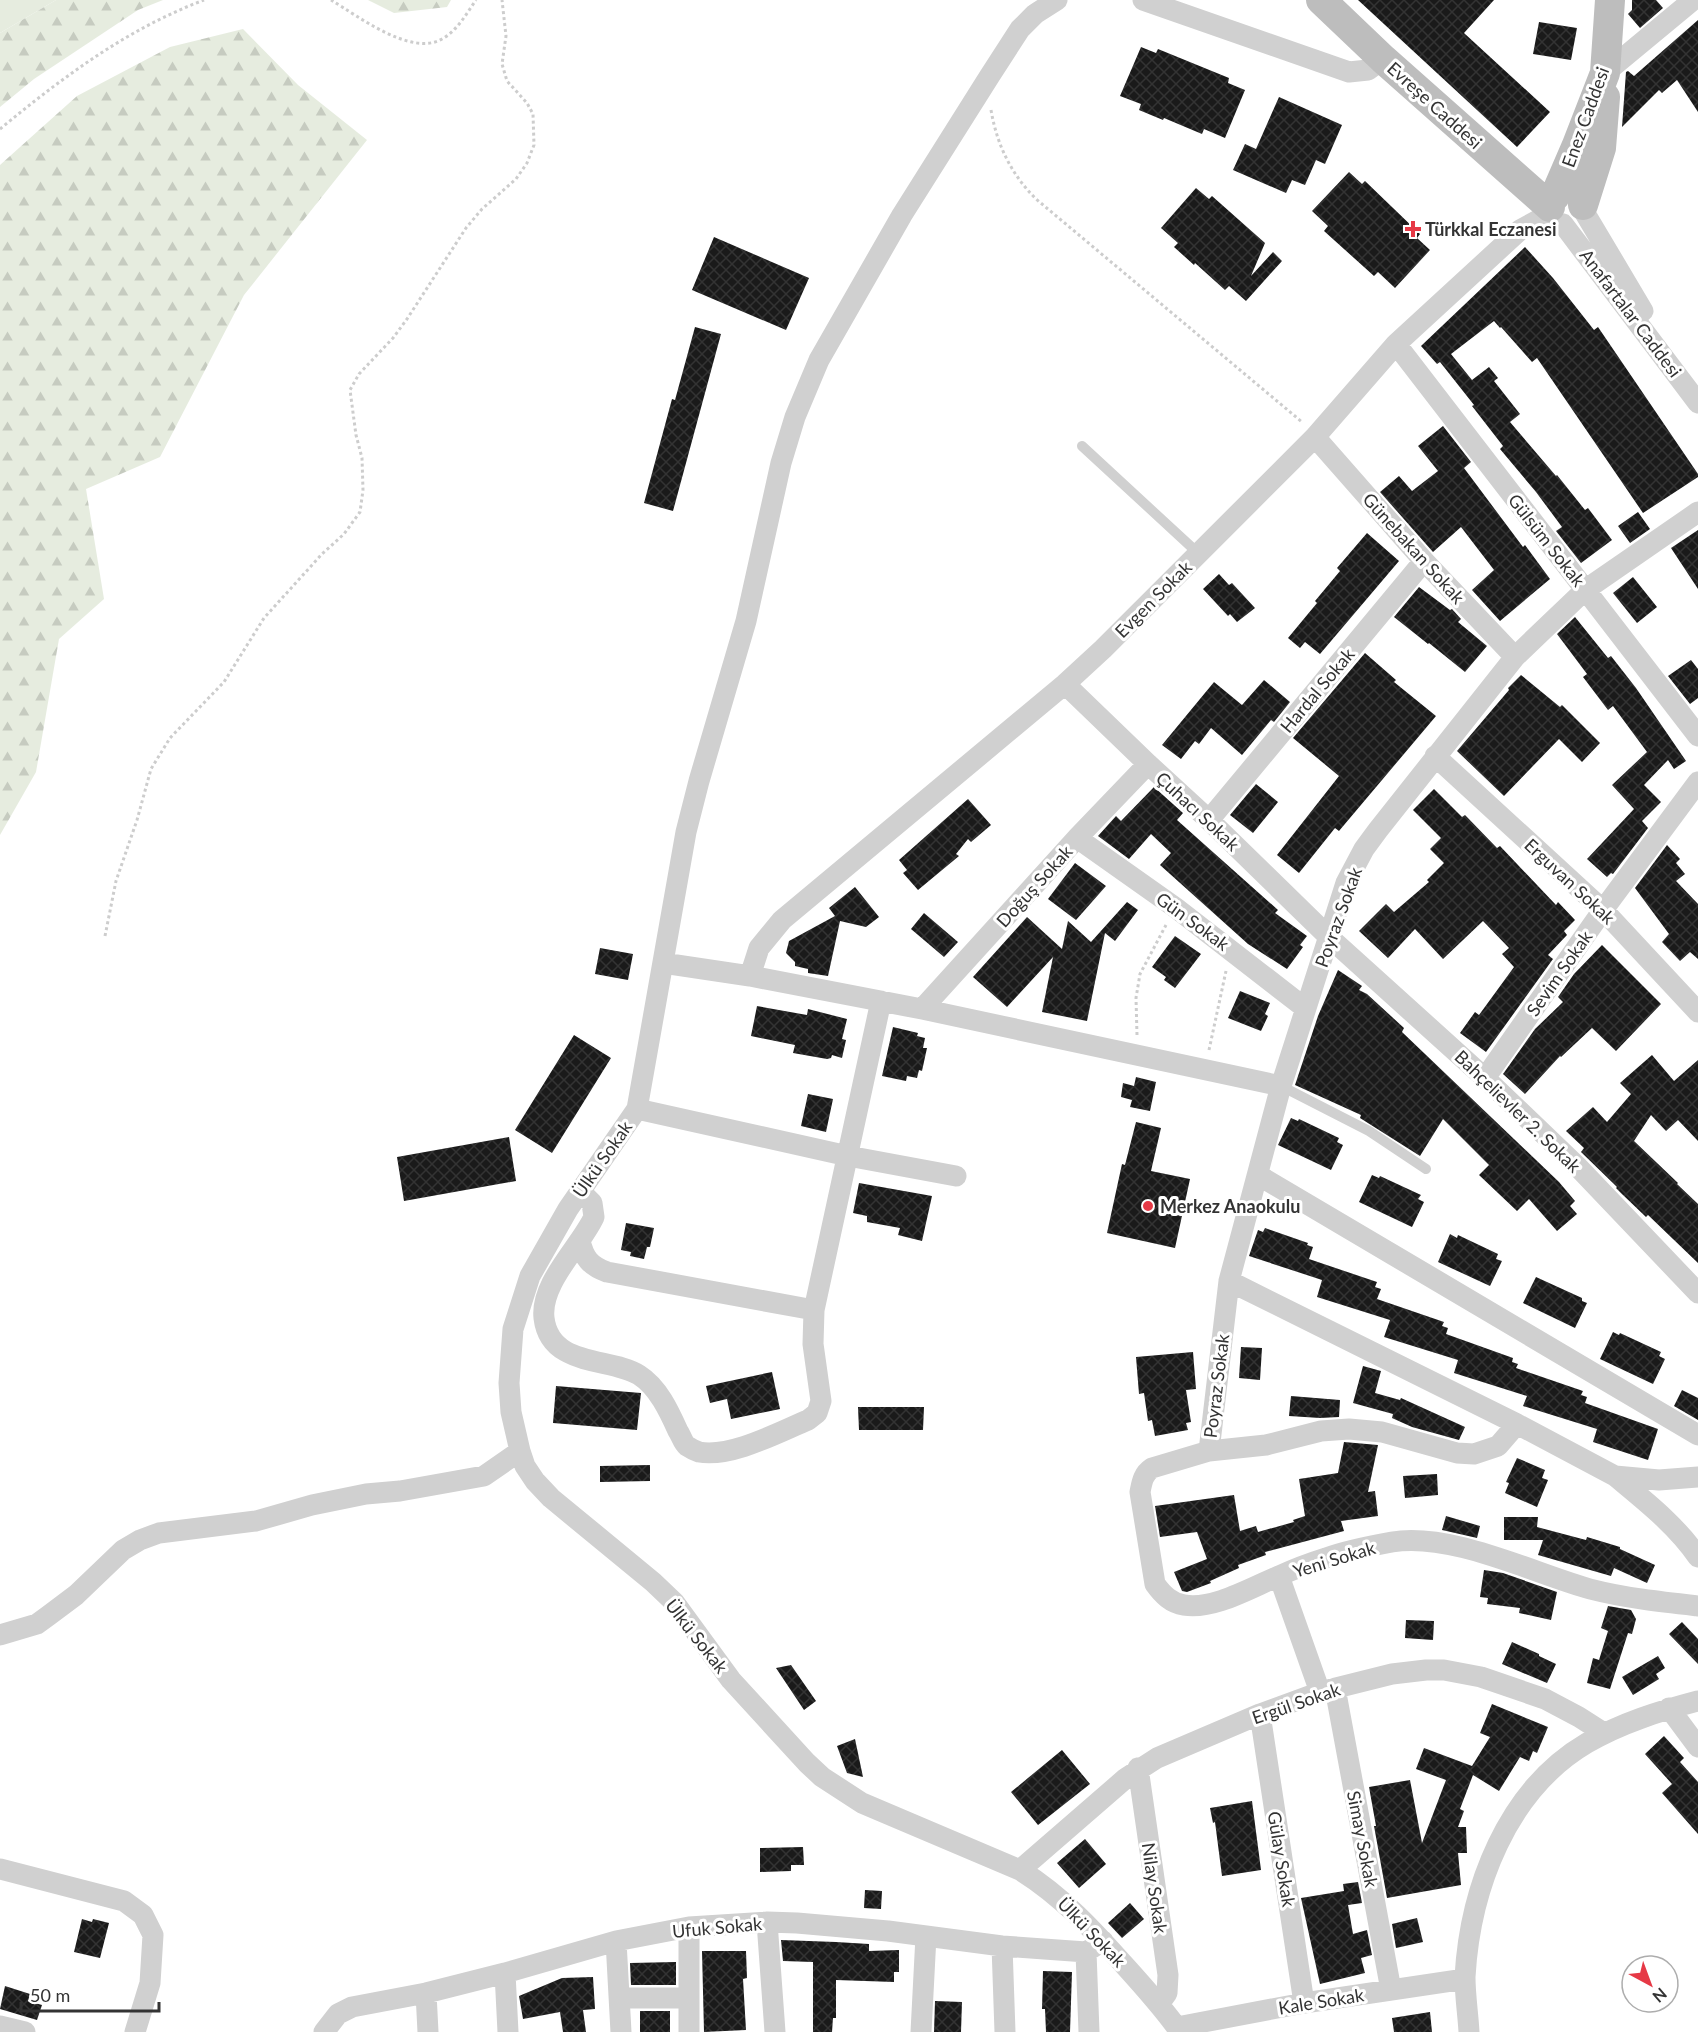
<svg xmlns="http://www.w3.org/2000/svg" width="1698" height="2032" viewBox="0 0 1698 2032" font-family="Lato,sans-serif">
<defs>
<pattern id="forest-firs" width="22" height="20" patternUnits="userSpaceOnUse" patternTransform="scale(1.5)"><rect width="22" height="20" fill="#e6ecdf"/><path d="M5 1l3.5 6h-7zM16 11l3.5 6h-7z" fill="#c6cbc0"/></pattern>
<pattern id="building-cross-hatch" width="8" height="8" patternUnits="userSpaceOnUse" patternTransform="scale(1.5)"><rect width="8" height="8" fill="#1a1a1a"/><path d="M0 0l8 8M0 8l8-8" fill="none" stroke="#333"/></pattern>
</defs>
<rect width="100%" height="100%" fill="#fff"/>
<path fill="#e6ecdf" d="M0 0H56L0 33Z"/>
<path fill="url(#forest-firs)" d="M56 0H163L138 10 34 79 0 107V33Z
M368 0H451L447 7 394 13Z
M243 29 298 85 367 140 244 295 160 457 86 489 104 599 59 639 36 772 0 835V165L77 96 170 47Z"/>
<path fill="url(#building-cross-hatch)" d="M1358 0H1494L1464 33 1550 112 1517 147Z
M1632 0H1656L1663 8 1640 28 1628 14 1632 10Z
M1698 20V112L1677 80 1662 93 1659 90 1622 127 1626 72 1628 71 1634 76Z
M1539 22 1577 28 1571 60 1533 54Z
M1141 47 1156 53 1158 49 1229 78 1228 83 1245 90 1225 138 1204 129 1202 134 1164 118 1163 120 1139 110 1141 104 1120 96Z
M1279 97 1342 125 1325 164 1316 160 1305 185 1292 180 1286 193 1233 170 1245 144 1256 149Z
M1349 172 1362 184 1365 181 1420 234 1417 238 1430 250 1395 288 1378 272 1374 276 1324 231 1328 226 1312 211Z
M1196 188 1209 199 1212 196 1265 243 1251 276 1273 252 1282 261 1246 301 1229 286 1225 290 1195 263 1194 265 1174 247 1178 243 1161 228Z
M714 237 809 278 786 330 692 290Z
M1525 247 1553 278 1594 330 1598 327 1698 474V477L1643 513 1537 358 1532 362 1501 327 1500 328 1494 321 1451 354 1472 380 1489 367 1498 378 1494 381 1520 414 1510 422 1556 476 1557 475 1585 510 1588 508 1612 540 1581 563 1556 531 1562 527 1536 492 1500 449 1503 446 1472 406 1474 405 1440 362 1437 364 1421 346Z
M695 327 721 334 673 511 644 503 672 399 675 400Z
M1443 426 1471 462 1464 468 1523 547 1525 545 1550 579 1500 621 1472 590 1494 570 1461 527 1433 552 1380 492 1399 476 1412 491 1438 471 1418 446Z
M1638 512 1650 529 1630 543 1618 526Z
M1698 530V589L1671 548Z
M1367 533 1399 561 1320 654 1305 642 1300 648 1288 638 1317 603 1315 601 1340 571 1337 568Z
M1219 574 1229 585 1232 583 1255 608 1237 622 1230 614 1228 616 1203 589Z
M1633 577 1657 607 1637 623 1613 593Z
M1419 587 1450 610 1452 609 1461 619 1458 622 1487 646 1465 672 1429 643 1428 644 1394 617Z
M1575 617 1608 658 1611 656 1636 688 1686 761 1674 769 1668 760 1644 785 1661 802 1642 821 1648 828 1613 874 1611 873 1607 877 1587 859 1634 809 1612 785 1647 752 1613 706 1608 710 1583 677 1587 674 1557 634Z
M1365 653 1396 680 1394 682 1436 716 1339 831 1335 828 1299 873 1277 855 1339 776 1293 738Z
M1691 660 1698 669V698L1690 704 1668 676Z
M1521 675 1560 707 1562 705 1600 743 1582 762 1559 739 1504 796 1457 751 1509 690 1508 688Z
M1264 680 1290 702 1274 722 1271 720 1242 755 1211 728 1199 744 1195 741 1181 759 1162 745 1214 682 1242 705Z
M1256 784 1278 802 1253 833 1230 815Z
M1154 787 1183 813 1177 820 1278 910 1275 913 1307 936 1300 945 1303 947 1287 969 1248 944 1160 865 1171 853 1151 834 1129 859 1098 836 1116 816 1121 821Z
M1434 789 1462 817 1465 815 1497 848 1500 846 1556 905 1558 902 1575 920 1564 931 1567 935 1548 955 1553 959 1486 1052 1460 1033 1475 1012 1479 1015 1514 967 1502 954 1509 948 1483 921 1443 959 1415 929 1388 958 1359 931 1386 904 1394 912 1429 882 1427 880 1444 863 1430 849 1441 838 1413 810Z
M968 799 991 825 971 842 968 839 956 854 959 856 918 890 903 873 907 870 899 860Z
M1667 845 1680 859 1676 863 1685 874 1676 881 1698 904V959L1690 952 1680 961 1662 942 1669 934 1635 888Z
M1075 863 1106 886 1076 920 1048 899Z
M855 887 879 917 866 927 840 921 828 976 808 973V969L795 966V962L786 953 789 941 835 916 829 908Z
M1127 902 1138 910 1115 941 1105 933 1087 1021 1042 1012 1053 957 1007 1007 973 977 1027 917 1062 949 1068 921 1091 942Z
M924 913 958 942 944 957 911 929Z
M1175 936 1201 954 1175 988 1164 980 1166 977 1152 967Z
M1602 945 1661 1004 1616 1051 1592 1028 1561 1057 1560 1056 1525 1094 1503 1074 1535 1029 1563 1002 1558 997 1574 974Z
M600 948 633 954 628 980 595 974Z
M1338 970 1362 986 1359 990 1367 994 1404 1028 1402 1032 1559 1182 1575 1201 1570 1206 1577 1214 1557 1231 1529 1199 1517 1211 1479 1175 1489 1165 1443 1119 1420 1156 1360 1118 1361 1115 1295 1085 1318 1016Z
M1240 991 1270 1003 1265 1014 1268 1016 1261 1031 1228 1018Z
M757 1006 807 1015 808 1009 847 1019 842 1039 846 1040 842 1058 832 1055 831 1058 827 1059 793 1053 795 1045 751 1036Z
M893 1027 918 1033 917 1036 925 1038 923 1048H927L922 1071 919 1070 917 1078 907 1076 906 1081 882 1076Z
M574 1035 611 1058 552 1153 515 1130Z
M1652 1055 1674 1081 1698 1060V1141L1678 1120 1666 1131 1651 1115 1634 1141 1678 1183 1677 1184 1698 1204V1263L1648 1215 1646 1217 1623 1195 1616 1188 1617 1187 1581 1152 1584 1148 1566 1131 1593 1107 1607 1122 1631 1094 1620 1083Z
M1136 1077 1156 1082 1150 1111 1130 1107 1132 1100 1121 1097 1123 1083 1134 1086Z
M808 1094 833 1099 826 1132 801 1126Z
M1291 1118 1298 1121 1299 1119 1339 1138 1337 1142 1343 1145 1331 1170 1278 1145Z
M1136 1122 1161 1128 1151 1171 1190 1179 1175 1248 1107 1233 1122 1164 1125 1165Z
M509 1137 516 1181 404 1201 397 1157Z
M1372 1175 1379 1178 1380 1176 1421 1195 1418 1199 1424 1202 1412 1227 1359 1202Z
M859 1183 932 1196 922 1241 898 1235 900 1228 867 1222V1216L853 1213Z
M626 1223 654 1228 650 1247H647L644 1259 630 1256 631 1252 621 1250Z
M1265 1228 1308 1243 1307 1245 1313 1247 1309 1259 1377 1282 1375 1287 1381 1289 1377 1299 1444 1322 1442 1326 1448 1328 1446 1334 1513 1358 1512 1362 1518 1364 1516 1368 1583 1391 1581 1395 1587 1397 1585 1403 1658 1429 1648 1460 1593 1442 1597 1429 1523 1406 1527 1396 1454 1373 1458 1360 1384 1337 1390 1320 1317 1297 1322 1280 1249 1256 1258 1230 1263 1232Z
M1450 1234 1457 1238 1458 1235 1498 1254 1496 1259 1502 1261 1490 1286 1438 1262Z
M1536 1277 1582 1298V1301L1587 1303 1575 1328 1523 1303Z
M1613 1332 1619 1335 1620 1333 1661 1352 1659 1356 1665 1359 1653 1384 1600 1359Z
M1241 1347 1262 1348 1260 1380 1239 1378Z
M1193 1352 1196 1389 1186 1390 1191 1422 1186 1423 1188 1430 1155 1436 1152 1420 1148 1421 1144 1393 1139 1394 1136 1357Z
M1363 1366 1381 1371 1375 1393 1400 1400 1401 1398 1465 1427 1459 1440 1412 1427 1392 1418 1393 1414 1353 1403Z
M772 1372 780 1409 731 1419 727 1399 710 1403 706 1386Z
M556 1386 641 1393 637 1430 553 1423Z
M1682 1390 1698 1398V1420L1674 1406Z
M1291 1396 1340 1400 1339 1417 1320 1418 1289 1416Z
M858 1407H924L923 1430H859Z
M1344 1442 1378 1445 1368 1492 1375 1491 1378 1516 1341 1521 1344 1531 1265 1552 1266 1555 1238 1565 1239 1568 1210 1581 1211 1583 1187 1592 1182 1591 1174 1572 1207 1559 1197 1532 1160 1537 1155 1506 1234 1495 1240 1531 1256 1526 1258 1532 1294 1522 1293 1520 1305 1516 1299 1479 1338 1473Z
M1517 1458 1545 1470 1542 1478 1548 1480 1537 1507 1505 1493 1509 1483 1506 1482Z
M650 1465V1481L600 1482V1466Z
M1437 1474 1438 1495 1405 1498 1403 1476Z
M1446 1516 1480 1526 1477 1538 1442 1530Z
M1504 1517H1538L1537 1527 1586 1540 1587 1537 1620 1547V1549L1655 1565 1647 1583 1614 1568 1611 1576 1538 1555 1543 1540H1504Z
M1484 1570 1503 1573 1557 1592 1551 1620 1519 1613 1520 1608 1487 1604 1488 1598 1480 1597Z
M1608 1606 1631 1610 1636 1619 1632 1634 1628 1633 1610 1689 1587 1683 1593 1658 1599 1660 1608 1631 1601 1628Z
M1406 1620 1434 1621 1433 1640 1405 1638Z
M1682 1622 1698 1639V1664L1669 1634Z
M1512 1642 1539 1654V1656L1556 1664 1547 1683 1502 1664Z
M1658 1656 1665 1668 1656 1674 1659 1679 1633 1695 1622 1677Z
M791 1665 816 1701 804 1710 776 1668Z
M1492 1704 1548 1727 1537 1753 1533 1751 1529 1761 1520 1757 1499 1791 1473 1775 1460 1809 1464 1811 1458 1827H1466L1467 1853H1458L1461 1885 1387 1898 1374 1826H1376L1369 1787 1410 1780 1422 1843 1446 1780 1416 1769 1424 1748 1472 1766 1490 1737 1480 1733Z
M1664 1736 1684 1758 1680 1762 1698 1782V1834L1662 1793 1672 1784 1645 1754Z
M855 1739 863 1777 847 1773 837 1746Z
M1062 1750 1090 1784 1038 1825 1011 1792Z
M1252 1801 1261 1870 1222 1876 1215 1822 1213 1823 1210 1808Z
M1085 1839 1106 1864 1079 1888 1057 1863Z
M803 1847 804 1865H791V1871L760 1872V1848Z
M1358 1882 1362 1903 1348 1905 1353 1934 1367 1930 1372 1955 1361 1958 1365 1973 1320 1984 1301 1898 1344 1891 1343 1884Z
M865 1890 882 1891 881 1909 864 1908Z
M1130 1903 1144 1919 1122 1938 1108 1923Z
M1417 1918 1423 1942 1396 1948 1392 1924Z
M82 1919 92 1922 93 1919 109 1923 100 1958 74 1952Z
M781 1940 836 1942 869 1944V1951L899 1950V1972H894V1982L836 1980V2018H833L832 2032H813V1962L783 1961Z
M702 1951H746L747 1978 743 1979 746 2030 704 2032Z
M676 1962V1985H631L630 1963Z
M1043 1971 1072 1972 1070 2032H1046L1045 2009H1042Z
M593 1977 595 2009 583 2010 586 2032H563L560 2012 523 2019 519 1996 562 1978Z
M5 1986 30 1994 28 2001 42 2005 37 2020 0 2009Z
M935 2001 962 2002 961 2032H934Z
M640 2011H670V2032H640Z
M1430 2012 1432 2032H1394L1392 2018Z"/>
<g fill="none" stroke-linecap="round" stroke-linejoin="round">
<path stroke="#cdcdcd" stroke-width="3" stroke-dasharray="3 3" stroke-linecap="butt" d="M331 0C358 16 411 57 442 39 458 30 466 14 476 0
M991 110C997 145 1011 174 1036 199L1302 422
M0 129C63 77 127 29 204 0
M105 936 116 881 137 820 151 769 170 738 224 682 264 618 322 554 344 534 360 512 363 490 362 458 356 435 350 390 359 374 393 338 407 319 466 228 482 209 516 179 527 163 534 145 533 114 527 103 507 81 502 64 506 36 502 0
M1137 1035 1136 998 1140 974 1166 925
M1209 1050 1226 971"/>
<path stroke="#d0d0d0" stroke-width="10" d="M1082 446 1199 554
M1281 1086 1369 1131 1426 1169"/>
<path stroke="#d0d0d0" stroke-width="21" d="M1057 0 1035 14 1020 29 989 77 902 215 819 360 795 417 781 463 746 621 699 781 686 832 637 1109 568 1209 530 1276 513 1329 509 1383 511 1412 520 1451 525 1466 535 1481 551 1498 653 1582 674 1602 731 1680 807 1763 822 1777 862 1803 1020 1870C1062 1896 1094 1931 1126 1967 1145 1988 1164 2009 1180 2032
M1143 0 1349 72 1368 70 1383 59
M1605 73 1693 0
M1583 210 1643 311
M1563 224 1698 403
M1396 344 1698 736
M1315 437 1424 561 1515 657
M1065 684 1148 764 1209 820 1330 938 1485 1078 1577 1166 1698 1293
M1435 756 1603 910 1698 1012
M1209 820 1424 561
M1077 838 1176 908 1305 1008
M663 963 750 976 922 1009 1281 1086
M750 976 759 948 782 920 1065 684 1103 649 1315 437 1396 344 1520 230 1551 213
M922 1009 1077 838 1148 764
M1485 1078 1603 910 1698 782
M637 1109 848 1156 956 1176
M1258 1175 1698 1435
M580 1191 592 1203 594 1217C580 1247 540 1283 544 1318 550 1368 611 1357 639 1375 658 1387 669 1411 678 1431 681 1435 683 1443 687 1446 690 1448 696 1451 699 1452 731 1458 779 1432 808 1420L817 1413 821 1401 813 1344 814 1310 881 1001
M580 1241C584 1258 590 1266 607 1272L814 1310
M1229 1281 1517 1424 1615 1476 1659 1480 1698 1477
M1517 1424 1498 1446 1474 1454 1457 1453 1382 1432 1349 1429 1321 1431 1266 1445 1209 1451 1152 1468C1143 1474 1142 1482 1140 1492L1155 1584C1163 1595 1171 1603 1184 1605 1214 1610 1252 1587 1279 1576 1294 1569 1310 1563 1326 1558 1347 1550 1370 1546 1392 1542 1451 1532 1533 1573 1590 1589 1625 1598 1662 1602 1698 1606
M1209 1451 1229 1281 1281 1086 1346 883 1364 849 1378 830 1515 657 1585 590 1698 512
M1615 1476C1645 1501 1676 1525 1698 1557
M1279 1576 1320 1692
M0 1635 37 1624 48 1616 76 1595 123 1550 140 1540 159 1533 256 1521 312 1505 366 1494 400 1491 484 1476 520 1451
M1335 1688 1391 1990
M1669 1708 1698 1747
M1260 1714 1304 2003
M1138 1768 1168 1975 1167 1993 1159 2004
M0 1869 124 1901 143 1915 153 1935 150 1983 135 2032
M1020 1870 1126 1778 1157 1758 1260 1714 1320 1692 1392 1674 1426 1670H1444L1481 1677 1545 1699 1579 1717 1604 1733
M767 1922 775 2032
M689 1927V2032
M616 1941 621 2032
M1002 1946 1005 2032
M1086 1952 1089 2032
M505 1973 508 2032
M426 1993 428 2032
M620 1998H689
M0 2026 25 2032
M1177 2027 1304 2003 1465 1979
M324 2032 338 2014 352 2007 426 1993 505 1973 616 1941 689 1927 767 1922 797 1923 888 1931 1002 1946 1086 1952 1103 1941
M921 2032 926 1936
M1469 2032C1468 2014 1465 1995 1465 1977 1470 1888 1507 1790 1587 1743 1621 1723 1660 1711 1698 1701"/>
<path stroke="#bdbdbd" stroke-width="30" d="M1321 0 1383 59 1550 207
M1555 196 1577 145 1605 73 1610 0
M1583 205 1601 148 1605 97"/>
</g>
<g fill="#e63946" stroke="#fff" stroke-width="2">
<path d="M1410 220h6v6h6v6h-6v6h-6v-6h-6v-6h6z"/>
<circle cx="1148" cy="1206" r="6"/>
</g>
<g text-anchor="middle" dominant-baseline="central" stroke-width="6" stroke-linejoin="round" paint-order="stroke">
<g font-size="18" fill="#333" stroke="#fff">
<text transform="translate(1435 105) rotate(42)">Evreşe Caddesi</text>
<text transform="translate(1585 117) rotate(-70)">Enez Caddesi</text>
<text transform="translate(1631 313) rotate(53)">Anafartalar Caddesi</text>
<text transform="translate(1547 540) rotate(52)">Gülsüm Sokak</text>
<text transform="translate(1414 548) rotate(48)">Günebakan Sokak</text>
<text transform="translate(1153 599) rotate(-45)">Evgen Sokak</text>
<text transform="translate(1317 690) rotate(-50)">Hardal Sokak</text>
<text transform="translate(1198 811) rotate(43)">Çuhacı Sokak</text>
<text transform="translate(1570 881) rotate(43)">Erguvan Sokak</text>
<text transform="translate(1034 886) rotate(-48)">Doğuş Sokak</text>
<text transform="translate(1338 917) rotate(-70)">Poyraz Sokak</text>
<text transform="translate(1193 921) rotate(36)">Gün Sokak</text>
<text transform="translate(1559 973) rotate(-55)">Sevim Sokak</text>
<text transform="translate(1518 1111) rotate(44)">Bahçelievler 2. Sokak</text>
<text transform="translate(602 1159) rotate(-55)">Ülkü Sokak</text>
<text transform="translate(1216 1386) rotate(-83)">Poyraz Sokak</text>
<text transform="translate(1334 1559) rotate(-17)">Yeni Sokak</text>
<text transform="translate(697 1636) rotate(52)">Ülkü Sokak</text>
<text transform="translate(1296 1703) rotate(-19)">Ergül Sokak</text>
<text transform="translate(1363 1839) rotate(79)">Simay Sokak</text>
<text transform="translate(1282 1859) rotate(81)">Gülay Sokak</text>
<text transform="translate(1155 1888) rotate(82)">Nilay Sokak</text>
<text transform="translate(717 1927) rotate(-5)">Ufuk Sokak</text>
<text transform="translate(1092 1932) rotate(46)">Ülkü Sokak</text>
<text transform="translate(1321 2001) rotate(-9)">Kale Sokak</text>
</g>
<g font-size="18" font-weight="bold" fill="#333" stroke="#fff" text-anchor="start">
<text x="1425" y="229">Türkkal Eczanesi</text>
<text x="1160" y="1206">Merkez Anaokulu</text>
</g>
</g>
<g transform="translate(1650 1984) rotate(139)"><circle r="28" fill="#ffffff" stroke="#adadad" stroke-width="1.5"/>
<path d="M0-4.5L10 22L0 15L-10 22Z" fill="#e63946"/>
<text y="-9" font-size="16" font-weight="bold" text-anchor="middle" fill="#333333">N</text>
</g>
<path d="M21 2002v9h138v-9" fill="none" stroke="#333333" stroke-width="3"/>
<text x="30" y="2002" font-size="18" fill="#333333" stroke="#ffffff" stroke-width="4.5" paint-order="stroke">50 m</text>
</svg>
